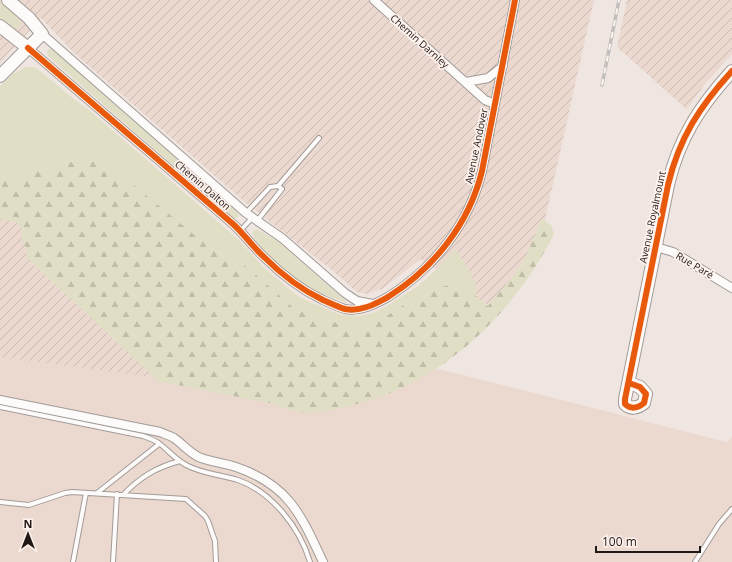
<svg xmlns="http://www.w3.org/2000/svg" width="732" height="562" viewBox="0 0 732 562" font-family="'Open Sans',sans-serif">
<defs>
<pattern id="industrial-furrows" width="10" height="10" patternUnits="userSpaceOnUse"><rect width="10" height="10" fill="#ebd9d0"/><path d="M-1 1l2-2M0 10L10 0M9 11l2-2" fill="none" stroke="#c9bab2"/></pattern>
<pattern id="forest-firs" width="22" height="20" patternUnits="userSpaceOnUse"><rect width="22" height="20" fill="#e0dec4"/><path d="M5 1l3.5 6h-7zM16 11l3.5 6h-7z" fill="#c0bea8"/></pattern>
</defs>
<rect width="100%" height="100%" fill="#f0e6e1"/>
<path fill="#ebd9d0" d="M0 349 423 365 727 442 732 437V562H0Z"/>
<path fill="url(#industrial-furrows)" d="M0 0H594L536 260 496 311 421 259 382 289 367 294 357 292 332 270 246 203 73 52 41 18 0 63Z
M627 0H732V54L704 85 687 109 685 108 617 47Z
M0 215 16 217 161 378 0 357Z"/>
<path fill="#e0dec4" d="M0 1C8 6 26 17 19 28L12 29 0 19Z
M49 49H52L237 212 239 216 237 218H233L48 56 47 52Z
M26 67H34L40 71 76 101 89 110 240 241 264 268 299 297 341 315 360 316 373 313 387 306 418 286 438 268 455 249C462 259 480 284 476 295L455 285 393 311 363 331 296 310 247 267 210 247 75 161 18 178 0 176V86L13 74Z
M256 229 276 240 347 302 346 303C333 298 318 293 306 286 295 280 252 243 252 232Z"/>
<path fill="url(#forest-firs)" d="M75 161 107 163 209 247 247 267 296 310 363 331C384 318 429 285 454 285 466 285 479 299 488 306L522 265 542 219 551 225 554 234C512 317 438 387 345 407 318 413 300 417 274 404L158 381 25 256 28 250 22 242 21 227 15 222 0 219V176L18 178Z"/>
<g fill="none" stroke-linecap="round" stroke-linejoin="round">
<defs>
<path id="lane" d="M278 186 319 138
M246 213 270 187 278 186 282 189 257 221
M240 231 252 218
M0 407 143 436C149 438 155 440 160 444 169 451 177 461 188 466 204 474 222 475 238 480 272 492 300 528 310 562
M97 493 159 444
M123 495C140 477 157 467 180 461
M0 502 29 505 65 493 72 492 186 499 205 516 208 521 215 541 216 562
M73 562 86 493
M113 562 117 494
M695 562 719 524 732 509"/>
<path id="street" d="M374 0 485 100 495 104
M42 34 246 213 282 238 345 293 357 301 373 304
M28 48 233 224C244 234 253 247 264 257 282 275 300 289 323 300 330 303 338 307 345 309 361 312 375 304 388 297 434 268 469 224 482 171L515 0
M466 82 488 78 503 66
M656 247 673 252 732 288
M0 400 160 432C164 434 169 435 174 438 183 444 189 453 201 458 212 462 224 463 236 467 289 485 301 515 323 562"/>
<path id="secondary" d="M0 26 28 48
M0 76 42 34 29 18 8 0
M629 383 640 387 646 394 644 403C638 408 631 410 625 404V399L668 185C679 138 700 106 732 71"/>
</defs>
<use href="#lane" stroke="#a29b97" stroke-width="6"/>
<use href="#street" stroke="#a29b97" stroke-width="10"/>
<use href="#secondary" stroke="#a29b97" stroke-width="14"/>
<use href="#lane" stroke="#fdfbfa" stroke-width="4"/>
<use href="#street" stroke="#fdfbfa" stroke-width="8"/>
<use href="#secondary" stroke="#fdfbfa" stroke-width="12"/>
<defs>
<path id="rail" d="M602 85 619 0"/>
</defs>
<use href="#rail" stroke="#c1bfbd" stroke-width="3.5"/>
<use href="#rail" stroke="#fef2ed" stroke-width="2" stroke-dasharray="6" stroke-linecap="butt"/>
<defs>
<path id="cycleway" d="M28 48 233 224C244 234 253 247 264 257 282 275 300 289 323 300 330 303 338 307 345 309 361 312 375 304 388 297 434 268 469 224 482 171L515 0
M629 383 640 387 646 394 644 403C638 408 631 410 625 404V399L668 185C679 138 700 106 732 71"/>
</defs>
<use href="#cycleway" stroke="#fef2ed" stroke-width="8"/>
<use href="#cycleway" stroke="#e8590c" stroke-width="6"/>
</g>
<g text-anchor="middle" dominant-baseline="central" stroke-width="3.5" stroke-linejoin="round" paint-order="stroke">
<g font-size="10" fill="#201916" stroke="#fef2ed">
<text transform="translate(420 41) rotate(42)">Chemin Darnley</text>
<text transform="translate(476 146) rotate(-78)">Avenue Andover</text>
<text transform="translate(203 185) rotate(41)">Chemin Dalton</text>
<text transform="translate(652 217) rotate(-78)">Avenue Royalmount</text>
<text transform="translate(695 265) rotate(31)">Rue Paré</text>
</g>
</g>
<g transform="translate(28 534)" stroke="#fef2ed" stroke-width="3" paint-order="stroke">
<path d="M0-3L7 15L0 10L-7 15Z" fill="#201916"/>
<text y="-6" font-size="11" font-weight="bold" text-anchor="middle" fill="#201916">N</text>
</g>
<path d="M596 546v6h104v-6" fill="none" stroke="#201916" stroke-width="2"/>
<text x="602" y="546" font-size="12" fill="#201916" stroke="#fef2ed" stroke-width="3" paint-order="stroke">100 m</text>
</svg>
